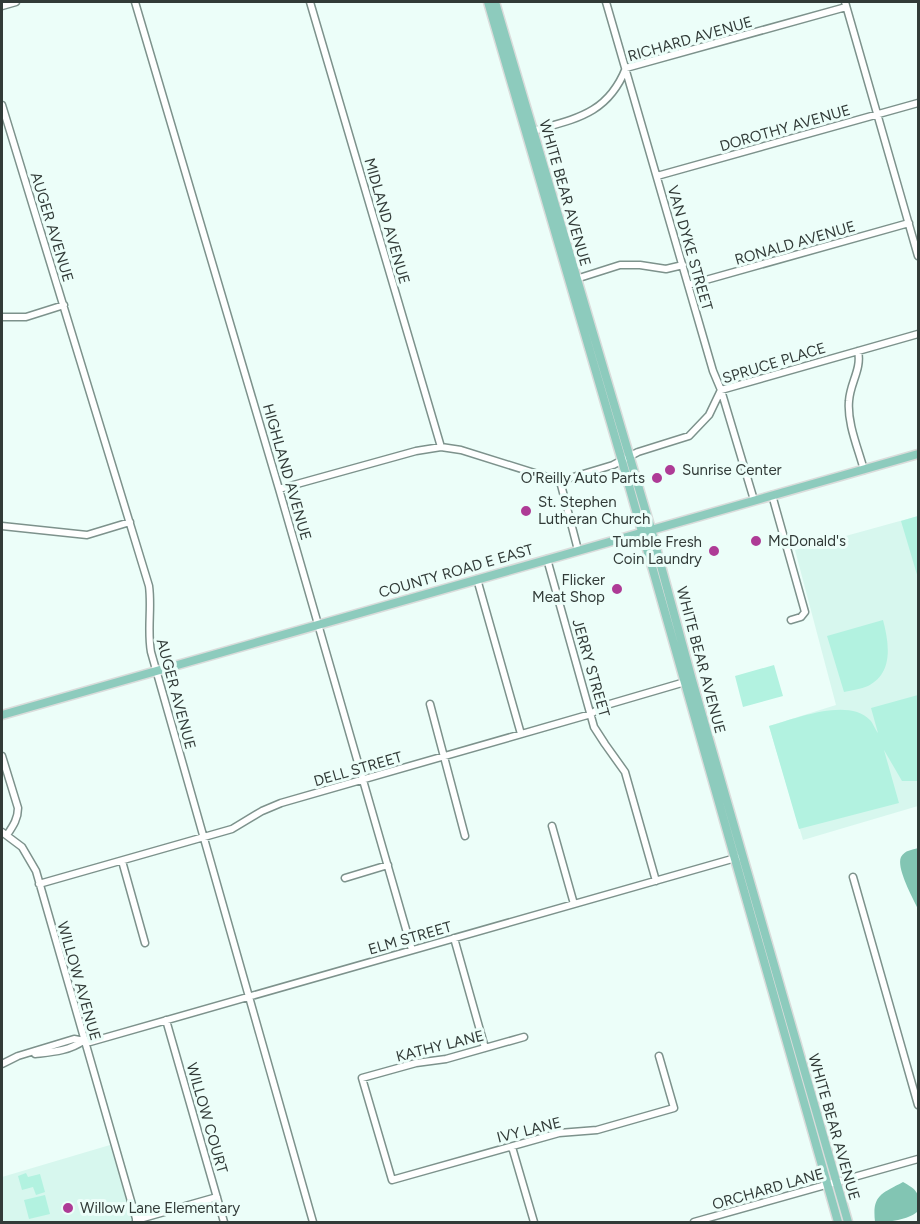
<svg xmlns="http://www.w3.org/2000/svg" width="920" height="1224" viewBox="0 0 920 1224" font-family="Figtree,sans-serif">
<rect width="100%" height="100%" fill="#ecfef9"/>
<path fill="#d7f7ee" d="M918 516V806L803 840 769 726 836 705 795 550Z
M110 1145 133 1222H2V1177Z"/>
<path fill="#b2f2e0" d="M918 516V578L901 521Z
M883 620C889 643 894 673 868 686 861 689 852 690 844 692L827 636Z
M774 665 783 696 743 707 735 676Z
M918 695V781H902L884 750 899 803 799 829 769 726C795 719 848 697 870 720 873 723 875 729 878 733L871 708Z
M26 1173 28 1177 40 1174 45 1192 36 1195 33 1187 22 1190 18 1176Z
M45 1195 50 1214 29 1219 24 1200Z"/>
<path fill="#82c5b3" d="M918 848V909C913 898 896 868 901 857 905 850 912 850 918 848Z
M903 1182C919 1191 919 1193 918 1211 911 1219 887 1223 875 1222 872 1195 881 1194 903 1182Z"/>
<g fill="none" stroke-linecap="round" stroke-linejoin="round">
<defs>
<path id="minor" d="M135 2 279 489 412 950
M310 2 441 447
M606 2 713 371 721 390 754 500
M845 2 918 256
M2 6 16 2
M2 105 149 586C152 608 147 630 151 652L313 1222
M529 132C573 119 607 116 626 68L846 7
M657 176 918 103
M576 279 620 265H640L666 269 683 265
M688 285 909 223
M2 317H26L64 305
M858 351C862 369 850 383 849 401 847 423 858 448 864 470
M560 481 578 550
M279 489 416 451 441 447 461 450 560 481 613 465 638 452 689 436 709 415 721 390 918 334
M772 495 805 612 801 617 791 620
M2 526 87 535 130 522
M547 559 594 727 605 744 625 772 656 881
M477 579 521 734
M430 704 465 836
M2 756 18 808C18 819 13 826 7 835
M552 826 574 904
M2 832 22 847 36 871 137 1222
M122 861 145 943
M853 877 918 1105
M345 878 388 865
M39 884 232 829 262 811 281 803 591 714 603 706 685 682
M454 938 485 1048
M166 1020 224 1222
M524 1037 446 1059 416 1063 362 1078 392 1180 559 1133 597 1130 674 1108 659 1056
M35 1054C52 1052 69 1051 83 1041
M2 1064 18 1056 74 1039 90 1042 739 857
M512 1147 534 1222
M136 1220 217 1197
M694 1222 918 1159"/>
<path id="major" d="M488 2 622 461 838 1222
M495 2 651 529 692 680 848 1222
M2 715 918 454"/>
</defs>
<use href="#minor" stroke="#7d928c" stroke-width="9"/>
<use href="#major" stroke="#dadcdb" stroke-width="11"/>
<use href="#minor" stroke="#fff" stroke-width="6"/>
<use href="#major" stroke="#8dcbbd" stroke-width="8"/>
</g>
<g fill="#ae3b96" stroke="#ecfef9" stroke-width="2">
<circle cx="670" cy="470" r="6"/>
<circle cx="657" cy="478" r="6"/>
<circle cx="526" cy="511" r="6"/>
<circle cx="756" cy="541" r="6"/>
<circle cx="714" cy="551" r="6"/>
<circle cx="617" cy="589" r="6"/>
<circle cx="68" cy="1208" r="6"/>
</g>
<g text-anchor="middle" dominant-baseline="central" stroke-width="6" stroke-linejoin="round" paint-order="stroke">
<g font-size="15" fill="#323b38" stroke="#ecfef9">
<text transform="translate(690 39) rotate(-16)">RICHARD AVENUE</text>
<text transform="translate(785 128) rotate(-16)">DOROTHY AVENUE</text>
<text transform="translate(565 193) rotate(74)">WHITE BEAR AVENUE</text>
<text transform="translate(387 221) rotate(74)">MIDLAND AVENUE</text>
<text transform="translate(52 227) rotate(73)">AUGER AVENUE</text>
<text transform="translate(795 243) rotate(-16)">RONALD AVENUE</text>
<text transform="translate(690 248) rotate(74)">VAN DYKE STREET</text>
<text transform="translate(774 363) rotate(-17)">SPRUCE PLACE</text>
<text transform="translate(287 472) rotate(74)">HIGHLAND AVENUE</text>
<text transform="translate(456 571) rotate(-16)">COUNTY ROAD E EAST</text>
<text transform="translate(701 660) rotate(75)">WHITE BEAR AVENUE</text>
<text transform="translate(591 668) rotate(74)">JERRY STREET</text>
<text transform="translate(176 694) rotate(75)">AUGER AVENUE</text>
<text transform="translate(358 769) rotate(-16)">DELL STREET</text>
<text transform="translate(410 938) rotate(-16)">ELM STREET</text>
<text transform="translate(79 981) rotate(74)">WILLOW AVENUE</text>
<text transform="translate(440 1046) rotate(-14)">KATHY LANE</text>
<text transform="translate(207 1118) rotate(74)">WILLOW COURT</text>
<text transform="translate(834 1127) rotate(74)">WHITE BEAR AVENUE</text>
<text transform="translate(529 1130) rotate(-14)">IVY LANE</text>
<text transform="translate(768 1189) rotate(-16)">ORCHARD LANE</text>
</g>
<g font-size="15" fill="#323b38" stroke="#ecfef9" text-anchor="start">
<text x="682" y="470">Sunrise Center</text>
<text x="645" y="478" text-anchor="end">O'Reilly Auto Parts</text>
<text x="538" y="502">St. Stephen<tspan x="538" dy="17">Lutheran Church</tspan></text>
<text x="768" y="541">McDonald's</text>
<text x="702" y="542" text-anchor="end">Tumble Fresh<tspan x="702" dy="17">Coin Laundry</tspan></text>
<text x="605" y="580" text-anchor="end">Flicker<tspan x="605" dy="17">Meat Shop</tspan></text>
<text x="80" y="1208">Willow Lane Elementary</text>
</g>
</g>
<rect width="920" height="1224" fill="none" stroke="#323b38" stroke-width="6"/>
</svg>
